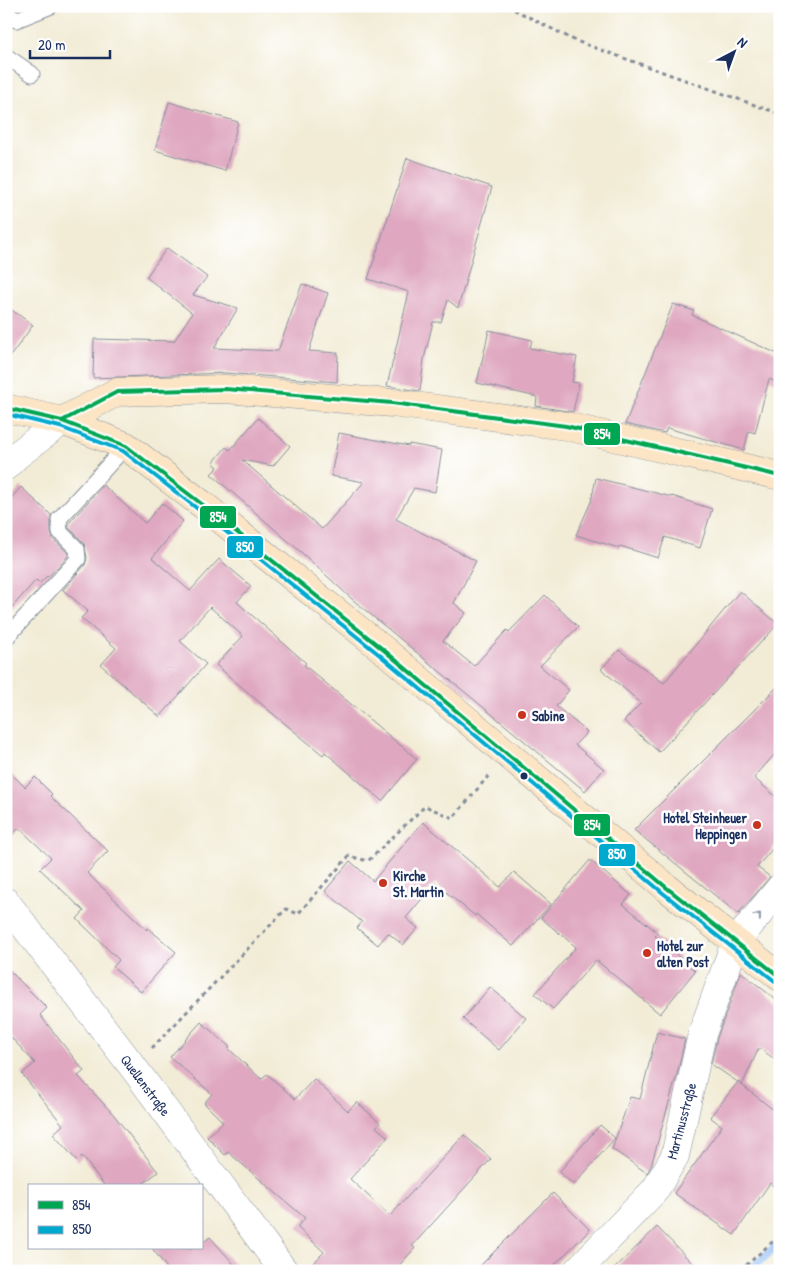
<svg xmlns="http://www.w3.org/2000/svg" width="786" height="1277" viewBox="0 0 786 1277" font-family="'Patrick Hand',sans-serif">
<rect width="100%" height="100%" fill="#fff"/>
<filter id="ink" filterUnits="userSpaceOnUse"><feTurbulence type="fractalNoise" baseFrequency=".02" numOctaves="2"/><feDisplacementMap in="SourceGraphic" scale="10" xChannelSelector="R" yChannelSelector="G"/><feConvolveMatrix kernelMatrix="1 2 1 2 8 2 1 2 1" color-interpolation-filters="sRGB"/></filter>
<filter id="wash" filterUnits="userSpaceOnUse"><feTurbulence type="fractalNoise" baseFrequency=".0096" numOctaves="4" result="noise"/><feDisplacementMap in="SourceGraphic" scale="20" xChannelSelector="R" yChannelSelector="G"/><feGaussianBlur stdDeviation="1.12" result="paint"/><feColorMatrix in="noise" values="0 0 0 0 0 0 0 0 0 0 0 0 0 0 0 0 0 1.4 0 .05"/><feComposite in="paint" operator="in"/></filter>
<g filter="url(#wash)">
<rect width="100%" height="100%" fill="#f2ecd6"/>
<g fill="none" stroke-linecap="round" stroke-linejoin="round">
<path stroke="#8abaf6" stroke-width="8" d="M750 1271 780 1242"/>
</g>
<g id="blocks">
<path fill="#dfa7c0" d="M169 102 238 122 225 171 155 150Z
M407 158 492 187 458 308 448 300 441 322H433L424 359 420 391 387 386 409 292 368 279Z
M167 248 207 277 193 295 238 308 214 348 278 351 302 284 328 293 309 351 338 353 337 382 225 373 93 378 94 339 174 341 192 313 146 277Z
M673 304 694 311 692 315 780 355V384L769 379 755 433 749 431 744 450 667 428 665 433 625 424Z
M6 306 33 325 6 362Z
M489 330 532 340 530 348 577 357 572 382 579 383 573 412 536 406 537 397 477 383Z
M258 418 290 446 273 466 242 460 322 529 364 482 331 476 339 433 409 446V444L442 450 435 492 414 488 396 519 476 561 454 603 466 613 443 641 474 666 507 630 509 632 545 595 578 627 540 666 569 690 556 706 587 732 575 745 604 769 585 791 353 600 302 553 211 474 218 467 213 463 226 447 230 450Z
M596 478 672 497V496L712 509 700 548 665 537 658 558 620 546 619 548 576 535 591 502Z
M103 485 145 523 162 503 183 521 152 558 190 591 219 559 251 586 237 602 306 663 304 665 417 759 382 801 325 752 323 755 266 708 216 665 243 636 210 607 180 641 206 664 160 717 101 665 116 648 81 618 88 611 63 590 85 565 87 558 84 543 69 528V523Z
M21 487 51 515V533L53 539 68 553V556L48 577 47 576 40 583 36 580 6 614V504Z
M740 591 778 624 659 752 624 721 641 703 601 669 619 650 664 683Z
M780 684V748L754 778 780 800V840L757 867 770 877 738 914 634 830Z
M6 769 25 787 35 777 52 794 50 796 108 851 87 873 147 930 148 928 176 952 141 992 113 967 119 960 77 919 84 911 40 869 51 858 19 828 6 841Z
M423 822 500 887 514 872 551 904 513 946 476 914 475 916 435 883 406 918 418 928 403 945 388 933 378 945 357 928 362 922 325 891 350 861 373 881Z
M590 860 631 895 623 904 658 933 655 936 695 971 660 1014 596 960 553 1009 535 994 576 947 541 918Z
M6 967 47 1008 40 1015 84 1071 78 1076 114 1115 158 1172 140 1186H105L82 1156 77 1161 53 1134 63 1125 22 1074 35 1063 6 1032Z
M741 972 780 1003V1063L759 1048 742 1085 711 1064 717 1038Z
M490 987 526 1018 499 1050 463 1019Z
M201 1022 230 1047 228 1048 261 1079 267 1074 295 1099 314 1079 348 1111 357 1102 380 1123 376 1127 388 1137 350 1179 390 1216 464 1135 491 1159 412 1246 415 1248 394 1271H306L324 1252 297 1227 305 1218 228 1152 225 1155 207 1137 223 1122 204 1103 212 1094 170 1057Z
M657 1032 685 1039 677 1074 651 1166 647 1173 612 1149 630 1097 640 1099Z
M738 1082 780 1115V1192L770 1183 734 1235 674 1193 722 1126 710 1117Z
M600 1125 615 1138 574 1185 559 1172Z
M553 1193 590 1230 548 1271H475Z
M657 1227 700 1271H612Z
M210 1237 240 1271H169L152 1248H201V1244Z"/>
</g>
</g>
<g filter="url(#ink)">
<use href="#blocks" fill-opacity="0" stroke="#868e9a" stroke-width="1"/>
<g fill="none" stroke-linecap="round" stroke-linejoin="round">
<defs>
<path id="lane" d="M6 13 16 20 51 6
M6 56 32 74
M6 638 78 559 77 549 60 532 59 519 126 446"/>
<path id="street" d="M6 466 16 456 62 421
M6 902 133 1067 284 1271
M577 1271 655 1190 675 1156 702 1034 735 943 780 888"/>
<path id="secondary" d="M6 408 62 421 126 446 203 505 385 651 667 888 780 977
M62 421 117 392 225 389 392 403 566 426 780 476"/>
</defs>
<use href="#lane" stroke="#868e9a" stroke-width="17"/>
<use href="#street" stroke="#868e9a" stroke-width="29"/>
<use href="#secondary" stroke="#868e9a" stroke-width="29"/>
<path stroke="#868e9a" stroke-width="3" stroke-dasharray="4 4" stroke-linecap="butt" d="M507 6 576 41 780 114
M152 1048 286 909 298 914 349 856 368 861 425 806 453 818 490 774
M740 1271 780 1235"/>
<use href="#lane" stroke="#fff" stroke-width="15"/>
<use href="#street" stroke="#fff" stroke-width="28"/>
<use href="#secondary" stroke="#fce5c4" stroke-width="28"/>
<defs>
<path id="bus-1" d="M6 408 62 421 126 446 203 505 385 651 667 888 780 977
M62 421 117 392 225 389 392 403 566 426 780 476"/>
<path id="bus-2" d="M6 414 60 427 123 451 199 510 381 656 663 893 776 982"/>
</defs>
<use href="#bus-1" stroke="#fff" stroke-width="8"/>
<use href="#bus-2" stroke="#fff" stroke-width="8"/>
<use href="#bus-1" stroke="#00a651" stroke-width="4"/>
<use href="#bus-2" stroke="#00a9ce" stroke-width="4"/>
</g>
<defs><path id="oneway-chevron" d="M-2-3.5L2.5 0L-2 3.5" fill="none" stroke-width="1.6" stroke-linecap="round" stroke-linejoin="round" transform="scale(1.25)"/></defs>
<use stroke="#8d97ae" href="#oneway-chevron" transform="translate(758 916) rotate(-51)"/>
</g>
<g fill="#c8321e" stroke="#fff" stroke-width="2">
<circle cx="522" cy="715" r="5"/>
<circle cx="757" cy="825" r="5"/>
<circle cx="383" cy="883" r="5"/>
<circle cx="647" cy="953" r="5"/>
</g>
<circle fill="#1b2f5e" stroke="#fff" stroke-width="2" cx="524" cy="776" r="4.5"/>
<g text-anchor="middle" dominant-baseline="central" stroke-width="5" stroke-linejoin="round" paint-order="stroke">
<g font-size="14" font-weight="bold" fill="#1b2f5e" stroke="#fff" text-anchor="start">
<text x="532" y="715">Sabine</text>
<text x="747" y="817" text-anchor="end">Hotel Steinheuer<tspan x="747" dy="16">Heppingen</tspan></text>
<text x="393" y="875">Kirche<tspan x="393" dy="16">St. Martin</tspan></text>
<text x="657" y="945">Hotel zur<tspan x="657" dy="16">alten Post</tspan></text>
</g>
<g font-size="14" fill="#1b2f5e" stroke="#fff">
<text transform="translate(146 1085) rotate(53)">Quellenstraße</text>
<text transform="translate(681 1121) rotate(-75)">Martinusstraße</text>
</g>
</g>
<g stroke="#fff" stroke-width="2">
<rect x="583" y="422" width="38" height="24" rx="5" fill="#00a651"/>
<rect x="199" y="505" width="38" height="24" rx="5" fill="#00a651"/>
<rect x="226" y="535" width="38" height="24" rx="5" fill="#00a9ce"/>
<rect x="573" y="813" width="38" height="24" rx="5" fill="#00a651"/>
<rect x="598" y="843" width="38" height="24" rx="5" fill="#00a9ce"/>
</g>
<g font-size="14" text-anchor="middle" font-weight="bold" fill="#fff">
<text x="602" y="439">854</text>
<text x="218" y="522">854</text>
<text x="245" y="552">850</text>
<text x="592" y="830">854</text>
<text x="617" y="859">850</text>
</g>
<rect width="786" height="1277" fill="none" stroke="#fff" stroke-width="25"/>
<rect x="28" y="1184" width="175" height="65" fill="#ffffff" stroke="#a4acbf"/>
<rect x="38" y="1201" width="25" height="8" fill="#00a651" stroke="#a4acbf"/>
<text x="72" y="1210" font-size="15" fill="#1b2f5e">854</text>
<rect x="38" y="1226" width="25" height="8" fill="#00a9ce" stroke="#a4acbf"/>
<text x="72" y="1234" font-size="15" fill="#1b2f5e">850</text>
<g transform="translate(734 52) rotate(41)" stroke="#ffffff" stroke-width="4" paint-order="stroke">
<path d="M0-4L9 19L0 12L-9 19Z" fill="#1b2f5e"/>
<text y="-8" font-size="14" font-weight="bold" text-anchor="middle" fill="#1b2f5e">N</text>
</g>
<path d="M30 50v8h80v-8" fill="none" stroke="#1b2f5e" stroke-width="2.5"/>
<text x="38" y="50" font-size="15" fill="#1b2f5e" stroke="#ffffff" stroke-width="4" paint-order="stroke">20 m</text>
</svg>
